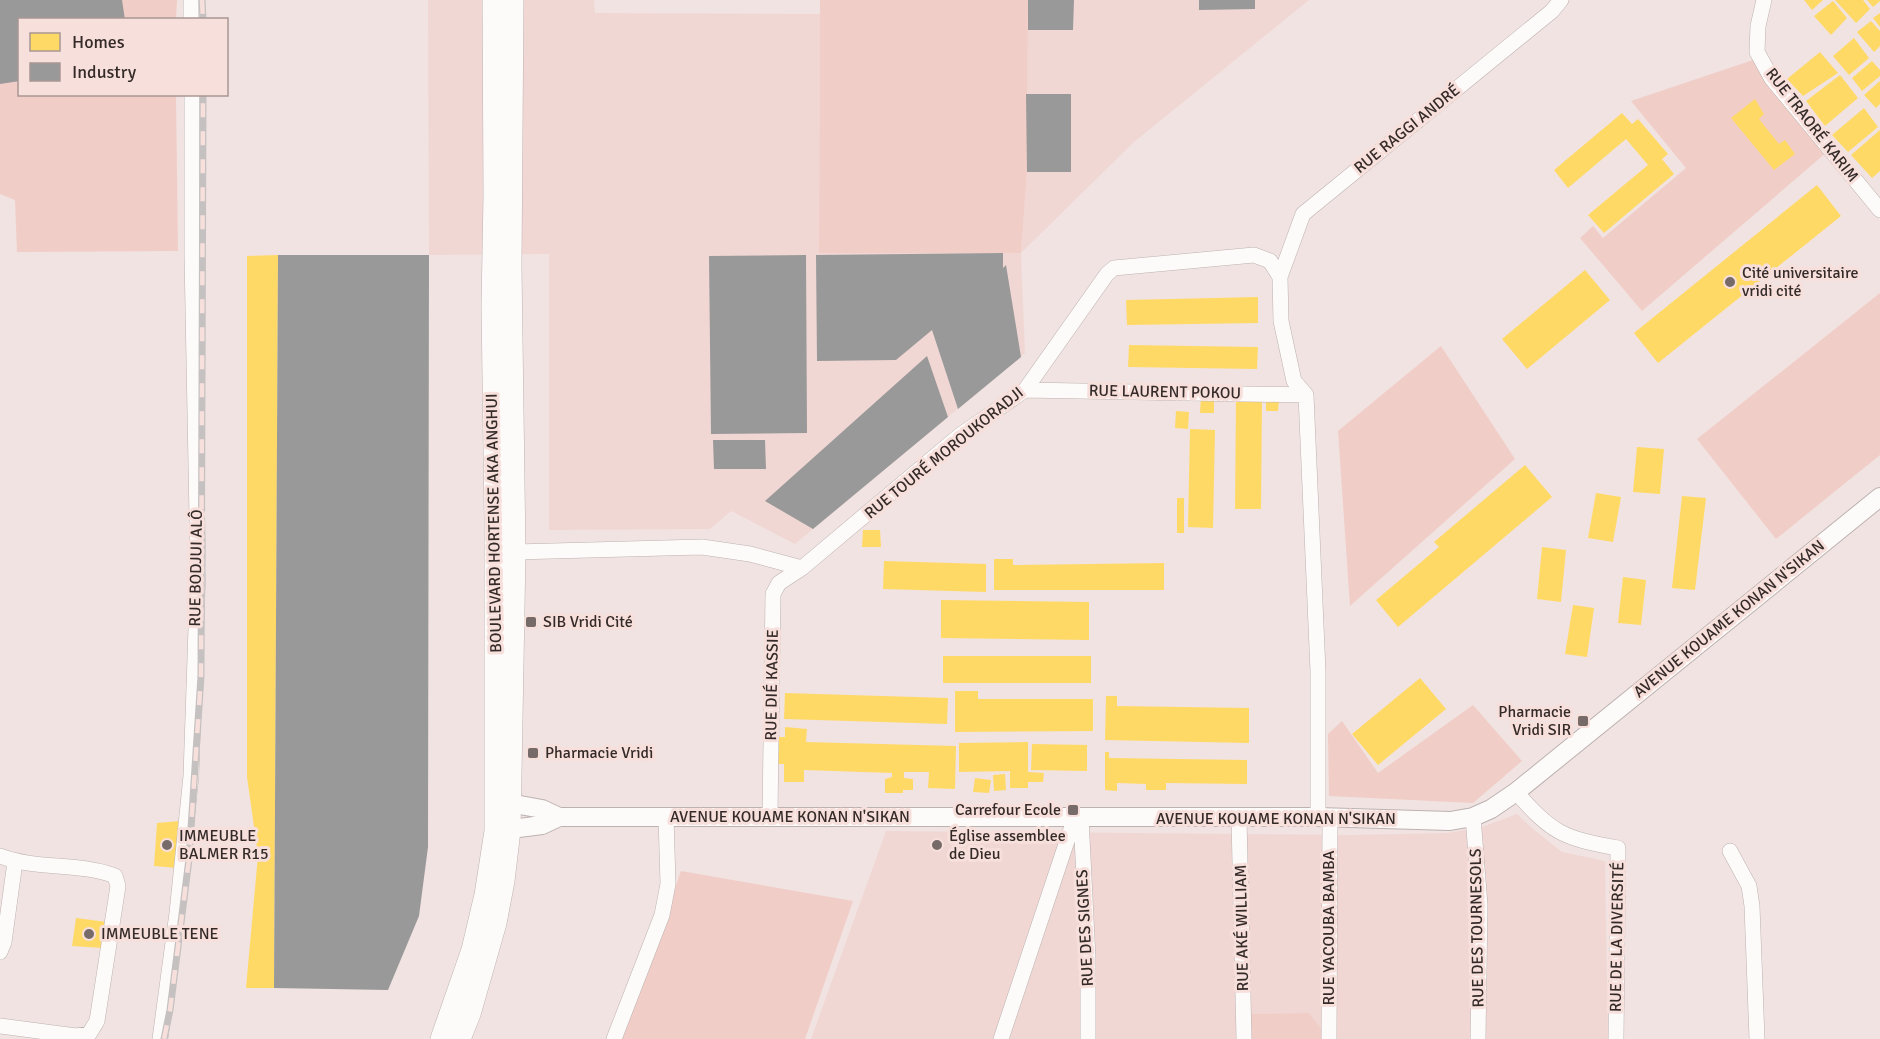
<svg xmlns="http://www.w3.org/2000/svg" width="1880" height="1039" viewBox="0 0 1880 1039" font-family="Signika,sans-serif">
<rect width="100%" height="100%" fill="#f1e3e1"/>
<path fill="#f0d7d4" d="M428 0H594L595 13 820 14 819 252H1021L1027 172 1028 0H1309L1134 142 1021 253 1025 353 795 544 731 511 710 529 549 530V254L429 255Z
M1517 814 1533 829 1562 852 1605 861 1608 1039H811L886 831 1351 835 1447 833 1482 827Z"/>
<path fill="#f1cdc7" d="M0 0H177L176 19 20 20V94L176 95 178 251 17 252 15 200 0 194Z
M820 0H1028L1027 172 1021 253H819Z
M1759 58 1827 152 1642 311 1580 238 1593 226 1603 238 1686 168 1631 101Z
M1880 293V455L1776 539 1697 439Z
M1441 346 1515 459 1350 606 1338 431Z
M1473 705 1522 761 1473 803 1329 796 1328 734 1342 721 1378 773Z
M681 871 853 901 805 1039H621Z
M1309 1013 1329 1039H1250V1014Z"/>
<path fill="#ffd966" d="M1804 0H1823L1812 10Z
M1835 0H1863L1870 9 1856 23Z
M1867 0H1880V1L1873 7Z
M1833 1 1847 18 1831 35 1814 16Z
M1880 13V27L1873 18Z
M1871 21 1880 31V46L1874 52 1857 32Z
M1854 38 1869 58 1849 75 1833 56Z
M1820 52 1838 73 1803 96 1787 79Z
M1872 61 1880 70V76L1862 91 1852 78Z
M1840 75 1858 98 1825 126 1806 101Z
M1880 81V104L1876 108 1864 95Z
M1755 99 1764 114 1759 119 1779 144 1785 140 1795 154 1774 170 1731 118Z
M1864 108 1878 127 1848 152 1832 135Z
M1622 113 1632 124 1638 119 1668 154 1662 159 1674 174 1604 233 1588 215 1648 165 1626 139 1568 188 1554 170Z
M1880 130V171L1872 178 1851 155Z
M1817 185 1841 216 1658 363 1634 333Z
M278 255 274 988H246L258 855 247 777V256Z
M1585 270 1610 300 1527 369 1502 339Z
M1258 297V323L1127 325 1126 300Z
M1129 345 1258 347 1257 369 1128 367Z
M1201 397 1214 398V413H1200Z
M1236 398H1262L1261 509H1235Z
M1266 400H1279L1278 411H1266Z
M1176 411 1189 412 1188 429 1175 428Z
M1190 429 1215 430 1213 528 1188 527Z
M1637 447 1664 449 1660 494 1633 492Z
M1525 465 1552 497 1398 627 1376 600 1439 547 1434 542Z
M1596 493 1621 497 1613 542 1588 538Z
M1682 496 1706 498 1695 590 1672 588Z
M1177 498H1184V533H1177Z
M863 530H880L881 547H862Z
M1542 547 1566 550 1561 602 1537 599Z
M994 559H1013V565L1164 563V590H994Z
M884 561 986 564V592L883 589Z
M1623 577 1646 580 1641 625 1618 623Z
M941 600 1089 602V640L941 638Z
M1573 605 1594 608 1587 657 1565 654Z
M943 656H1091V683H943Z
M1420 678 1446 709 1378 765 1352 734Z
M955 691H978V699H1093V731L955 732Z
M785 693 948 698 947 724 784 719Z
M1106 696H1117V706L1249 708V743L1105 740Z
M785 727 807 729 806 742 956 746 955 789 928 788 929 772H904V778L913 779V790H903V793H885V779L892 777V773L804 770V782H784V764H775L776 737H785Z
M1028 742V772L1044 773 1043 782H1028V788H1010V771L959 772V743Z
M1032 744 1087 745V771L1031 770Z
M1105 752H1109V758L1247 760V784L1166 783V790H1146V784L1117 783V791L1105 790Z
M1005 774 1006 790 994 791 993 775Z
M975 778 991 780 989 793 973 792Z
M180 821 177 868 154 866 157 823Z
M76 918 107 922 103 948 72 946Z"/>
<path fill="#999" d="M0 0H122L125 20H20V81L0 84Z
M1028 0H1074L1073 30H1028Z
M1199 0H1255V9L1199 10Z
M1026 94H1071V172H1027Z
M1003 253V268L1006 265 1021 357 958 409 932 330 896 360 817 361 816 255Z
M278 255H429L428 847 419 916 388 990 274 988Z
M806 255 807 433 711 434 709 256Z
M927 356 948 417 813 529 765 501Z
M713 440H765L766 469H714Z"/>
<g fill="none" stroke-linecap="round" stroke-linejoin="round">
<defs>
<path id="minor" d="M191 0V20
M1764 0 1758 26 1757 52 1772 79 1880 210
M1280 277 1303 214 1552 11 1561 0
M1025 390 1306 395
M515 552 702 547 750 554 802 568 959 436 1025 390 1107 274 1114 268 1254 255 1270 261 1280 277 1281 321 1294 381 1306 395 1318 671V817
M1516 792C1553 834 1563 838 1618 848L1616 1039
M770 816 773 594 779 583 802 568
M1081 817 1088 959V1039
M1473 817 1480 905 1478 1039
M1239 818 1244 1039
M1730 851 1749 886 1752 906 1757 1039
M0 856C37 870 78 862 115 876L118 886 97 1021 89 1034 76 1036 0 1026
M0 952 4 942 15 862
M160 1039 177 913 191 776 198 569 192 256V94
M614 1039 662 915 668 884 666 817
M1001 1039 1075 817
M1329 1039 1330 817"/>
<path id="tertiary" d="M498 801 542 809 559 817
M497 831 542 825 559 817H1318L1450 821 1473 817 1491 809 1516 792 1880 497"/>
<path id="secondary" d="M441 1039 472 950 485 895 495 831V520L492 306 494 196 493 0
M460 1039 470 1014 496 923 504 881 510 830 515 552 511 267 513 0"/>
</defs>
<use href="#minor" stroke="#bcb2b0" stroke-width="16"/>
<use href="#tertiary" stroke="#bcb2b0" stroke-width="20"/>
<use href="#secondary" stroke="#bcb2b0" stroke-width="22"/>
<use href="#minor" stroke="#fdfbfa" stroke-width="15"/>
<use href="#tertiary" stroke="#fdfbfa" stroke-width="18"/>
<use href="#secondary" stroke="#fdfbfa" stroke-width="21"/>
<defs>
<path id="rail" d="M202 0 203 20
M164 1039 170 1010 189 859 201 676 203 94"/>
</defs>
<use href="#rail" stroke="#c5c1c1" stroke-width="7"/>
<use href="#rail" stroke="#f7dfdb" stroke-width="4.5" stroke-dasharray="14" stroke-linecap="butt"/>
</g>
<g fill="#766b69" stroke="#f7dfdb" stroke-width="2">
<circle cx="1730" cy="282" r="6"/>
<rect x="525" y="616" width="12" height="12" rx="3"/>
<rect x="1577" y="715" width="12" height="12" rx="3"/>
<rect x="527" y="747" width="12" height="12" rx="3"/>
<rect x="1067" y="804" width="12" height="12" rx="3"/>
<circle cx="167" cy="845" r="6"/>
<circle cx="937" cy="845" r="6"/>
<circle cx="89" cy="934" r="6"/>
</g>
<g text-anchor="middle" dominant-baseline="central" stroke-width="6" stroke-linejoin="round" paint-order="stroke">
<g font-size="16" fill="#342b29" stroke="#f7dfdb">
<text transform="translate(1812 125) rotate(52)">RUE TRAORÉ KARIM</text>
<text transform="translate(1407 129) rotate(-39)">RUE RAGGI ANDRÉ</text>
<text transform="translate(1165 392) rotate(1)">RUE LAURENT POKOU</text>
<text transform="translate(944 453) rotate(-39)">RUE TOURÉ MOROUKORADJI</text>
<text transform="translate(494 523) rotate(-91)">BOULEVARD HORTENSE AKA ANGHUI</text>
<text transform="translate(196 568) rotate(-89)">RUE BODJUI ALÔ</text>
<text transform="translate(1729 619) rotate(-39)">AVENUE KOUAME KONAN N'SIKAN</text>
<text transform="translate(772 685) rotate(-89)">RUE DIÉ KASSIE</text>
<text x="790" y="817">AVENUE KOUAME KONAN N'SIKAN</text>
<text x="1276" y="819">AVENUE KOUAME KONAN N'SIKAN</text>
<text transform="translate(1085 928) rotate(-93)">RUE DES SIGNES</text>
<text transform="translate(1242 928) rotate(-91)">RUE AKÉ WILLIAM</text>
<text transform="translate(1329 928) rotate(-90)">RUE YACOUBA BAMBA</text>
<text transform="translate(1477 928) rotate(-91)">RUE DES TOURNESOLS</text>
<text transform="translate(1617 937) rotate(-89)">RUE DE LA DIVERSITÉ</text>
</g>
<g font-size="16" fill="#342b29" stroke="#f7dfdb" text-anchor="start">
<text x="1742" y="273">Cité universitaire<tspan x="1742" dy="18">vridi cité</tspan></text>
<text x="543" y="622">SIB Vridi Cité</text>
<text x="1571" y="712" text-anchor="end">Pharmacie<tspan x="1571" dy="18">Vridi SIR</tspan></text>
<text x="545" y="753">Pharmacie Vridi</text>
<text x="1061" y="810" text-anchor="end">Carrefour Ecole</text>
<text x="179" y="836">IMMEUBLE<tspan x="179" dy="18">BALMER R15</tspan></text>
<text x="949" y="836">Église assemblee<tspan x="949" dy="18">de Dieu</tspan></text>
<text x="101" y="934">IMMEUBLE TENE</text>
</g>
</g>
<rect x="18" y="18" width="210" height="78" fill="#f7dfdb" stroke="#a99794" stroke-width="1.5"/>
<rect x="30" y="33" width="30" height="18" fill="#ffd966" stroke="#a99794" stroke-width="1.5"/>
<text x="72" y="48" font-size="18" fill="#342b29">Homes</text>
<rect x="30" y="63" width="30" height="18" fill="#999999" stroke="#a99794" stroke-width="1.5"/>
<text x="72" y="78" font-size="18" fill="#342b29">Industry</text>
</svg>
